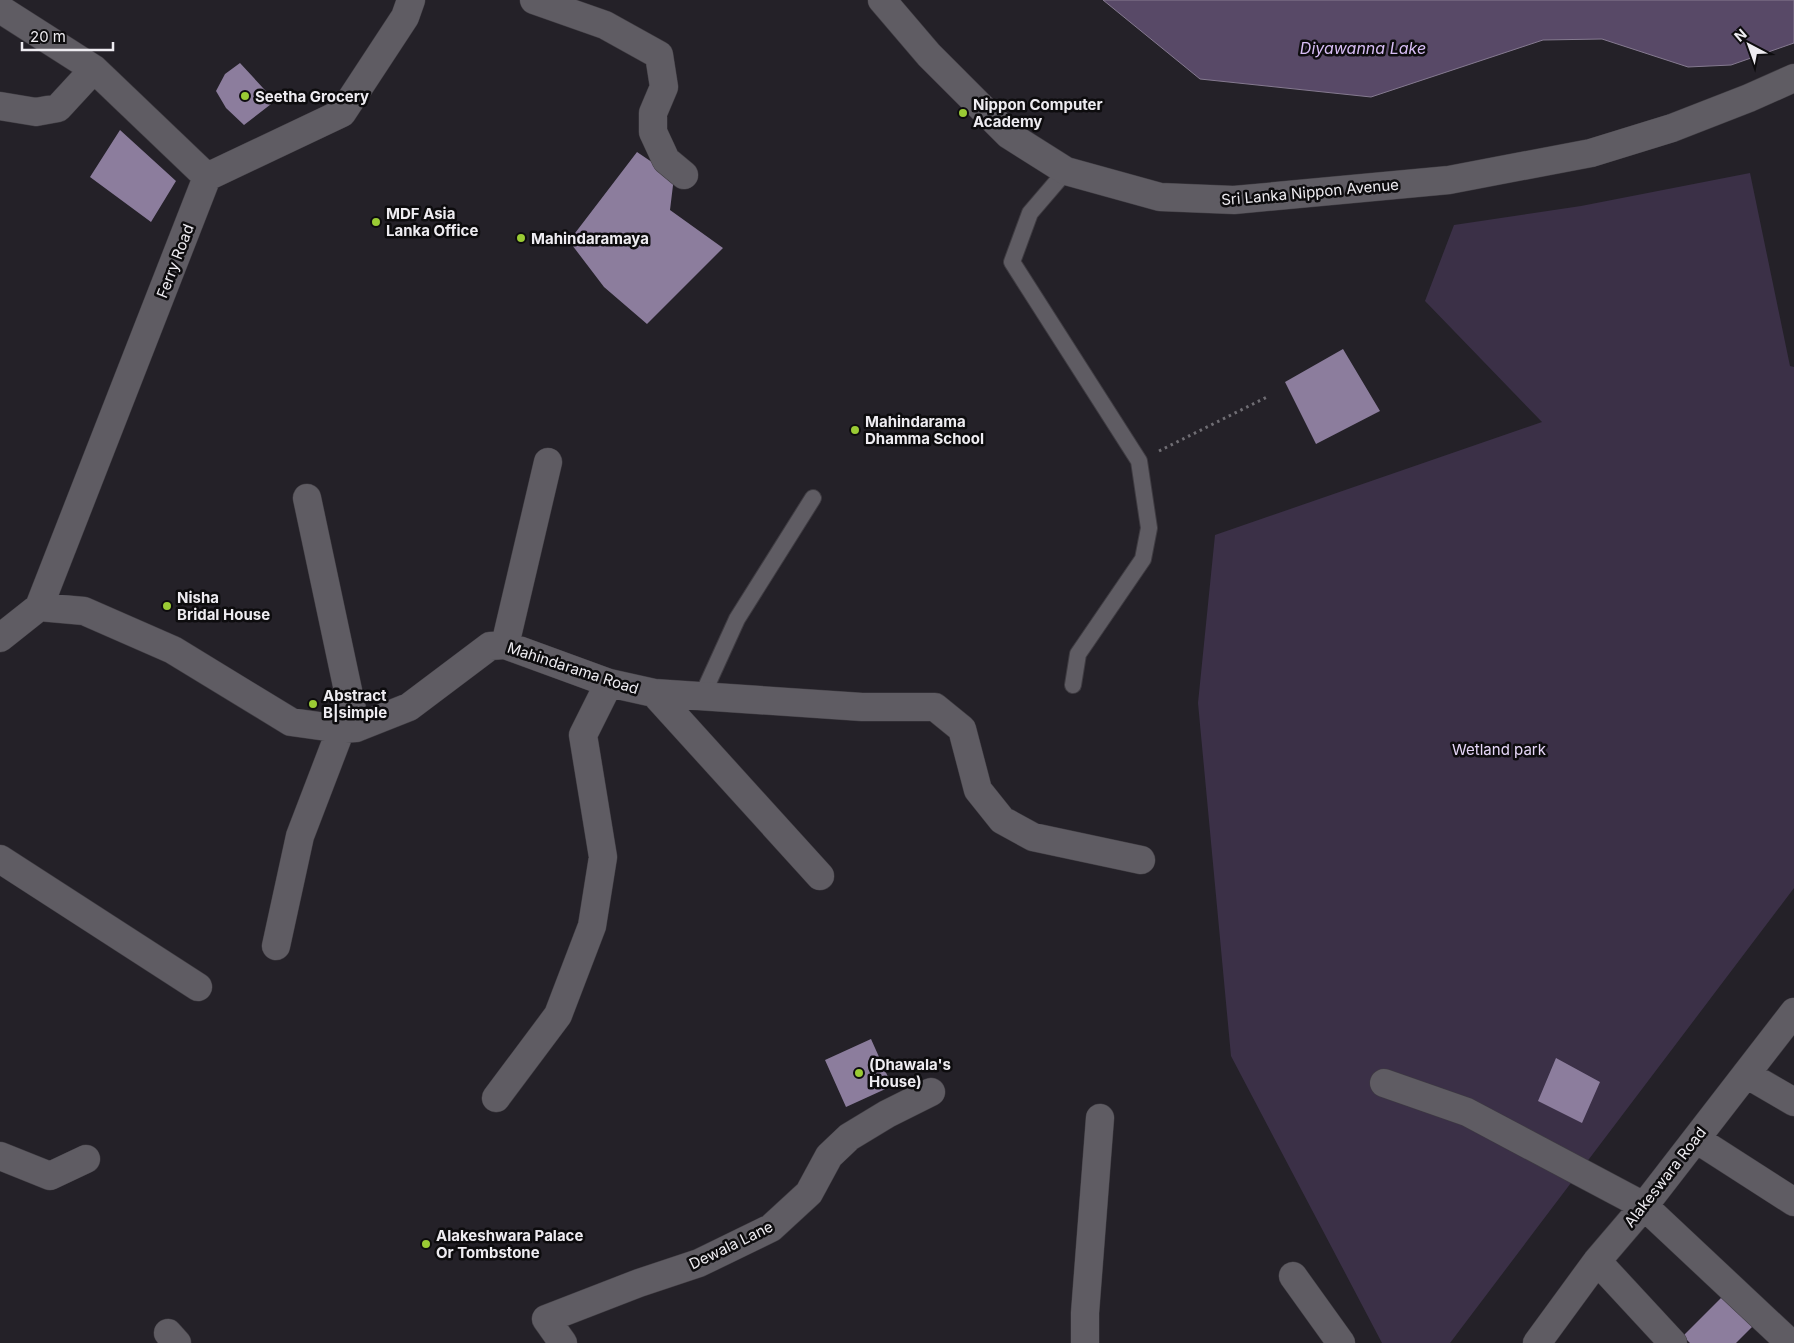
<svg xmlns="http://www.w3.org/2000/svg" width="1794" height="1343" viewBox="0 0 1794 1343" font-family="Inter,sans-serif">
<rect width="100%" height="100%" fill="#242128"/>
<path fill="#3b3047" d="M1750 173 1790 366 1794 367V888L1450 1343H1382L1231 1056 1198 703 1215 535 1542 422 1425 301 1454 225 1581 206Z"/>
<path fill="#584967" stroke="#857a90" d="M1103 0H1794V43L1731 65 1688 67 1602 39 1543 40 1371 97 1200 79Z"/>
<path fill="#8c7d9d" d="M240 63 275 101 244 125 226 108 216 91 225 74Z
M120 130 176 181 151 222 90 177Z
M637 152 674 177 670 210 723 248 647 324 604 287 569 241Z
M1343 349 1380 411 1316 444 1285 382Z
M871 1039 892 1086 846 1107 825 1060Z
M1556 1058 1600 1082 1582 1123 1538 1101Z
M1725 1294 1755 1324 1736 1343H1690L1683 1336Z"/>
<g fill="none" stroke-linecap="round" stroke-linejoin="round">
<defs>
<path id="service" d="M1066 171 1030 213 1012 262 1139 461 1149 528 1143 559 1078 654 1073 685
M702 696 737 619 813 498"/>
<path id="minor" d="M534 0 605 25 659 55 664 87 653 113V132L666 160 684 175
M0 9 94 69 207 177
M0 106 36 112 58 108 94 69
M307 498 356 728
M39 607 207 177 342 113 405 17 411 0
M0 638 39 607 84 611 173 650 291 722 341 729 356 728 409 707 490 646 505 645 609 683 654 693 862 707H935L962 729 978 790 1002 820 1033 837 1141 860
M505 645 548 462
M654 693 820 876
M0 859 198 987
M276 946 300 836 341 729
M1746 1074 1794 1102
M1384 1083 1467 1112 1644 1206 1790 1343
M496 1098 558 1015 592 926 603 857 583 735 609 683
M1696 1139 1794 1202
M0 1156 50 1176 86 1159
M1597 1261 1673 1343
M1293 1276 1341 1343
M168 1333 177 1343
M563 1343 546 1319 639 1283 699 1263 771 1228 809 1193 829 1156 849 1137 887 1114 931 1092
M1085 1343V1313L1100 1118
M1537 1343 1597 1261 1644 1206 1794 1012"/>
<path id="tertiary" d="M882 0 929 55 1009 135 1066 171 1160 197 1234 200 1449 180 1591 153 1672 128 1749 98 1794 78"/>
</defs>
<use href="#service" stroke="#3f3c42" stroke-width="18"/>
<use href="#minor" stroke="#3f3c42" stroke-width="29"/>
<use href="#tertiary" stroke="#3f3c42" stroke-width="29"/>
<path stroke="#706e74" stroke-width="3" stroke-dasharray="2.5 4" stroke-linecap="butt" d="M1159 451 1269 396"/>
<use href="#service" stroke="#5f5c63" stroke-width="16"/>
<use href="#minor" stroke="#5f5c63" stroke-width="28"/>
<use href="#tertiary" stroke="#5f5c63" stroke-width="28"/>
</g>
<g fill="#9acb34" stroke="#0d0c0e" stroke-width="2">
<circle cx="245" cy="96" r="5"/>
<circle cx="963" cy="113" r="5"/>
<circle cx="376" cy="222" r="5"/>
<circle cx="521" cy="238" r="5"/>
<circle cx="855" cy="430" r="5"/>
<circle cx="167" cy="606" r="5"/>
<circle cx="313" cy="704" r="5"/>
<circle cx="859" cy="1073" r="5"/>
<circle cx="426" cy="1244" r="5"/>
</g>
<g text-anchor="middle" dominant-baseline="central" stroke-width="5" stroke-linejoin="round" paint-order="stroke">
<g font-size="15" font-weight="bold" fill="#eeecf1" stroke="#0d0c0e" text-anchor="start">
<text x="255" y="96">Seetha Grocery</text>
<text x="973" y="104">Nippon Computer<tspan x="973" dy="17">Academy</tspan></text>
<text x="386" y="213">MDF Asia<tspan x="386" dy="17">Lanka Office</tspan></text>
<text x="531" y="238">Mahindaramaya</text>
<text x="865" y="421">Mahindarama<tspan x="865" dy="17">Dhamma School</tspan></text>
<text x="177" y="597">Nisha<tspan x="177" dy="17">Bridal House</tspan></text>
<text x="323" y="695">Abstract<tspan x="323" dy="17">B|simple</tspan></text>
<text x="869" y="1064">(Dhawala's<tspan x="869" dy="17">House)</tspan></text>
<text x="436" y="1235">Alakeshwara Palace<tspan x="436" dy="17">Or Tombstone</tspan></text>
</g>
<g font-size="15" fill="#eeecf1" stroke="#0d0c0e">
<text transform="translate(1310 192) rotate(-5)">Sri Lanka Nippon Avenue</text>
<text transform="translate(175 261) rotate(-69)">Ferry Road</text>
<text transform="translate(573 668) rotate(18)">Mahindarama Road</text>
<text transform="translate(1665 1177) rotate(-52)">Alakeswara Road</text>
<text transform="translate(731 1245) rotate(-26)">Dewala Lane</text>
</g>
<g font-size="15" fill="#e7d7f9" stroke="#0d0c0e">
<text x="1499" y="749">Wetland park</text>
</g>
<g font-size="16" font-style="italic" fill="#d8bef5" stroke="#0d0c0e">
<text x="1363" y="48">Diyawanna Lake</text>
</g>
</g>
<g transform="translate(1749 45) rotate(319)" stroke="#0d0c0e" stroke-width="4" paint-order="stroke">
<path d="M0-4L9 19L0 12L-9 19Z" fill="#eeecf1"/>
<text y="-8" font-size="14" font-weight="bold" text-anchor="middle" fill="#eeecf1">N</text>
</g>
<path d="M22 42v8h91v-8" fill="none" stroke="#eeecf1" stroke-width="2.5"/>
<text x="30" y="42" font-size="15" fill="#eeecf1" stroke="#0d0c0e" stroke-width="4" paint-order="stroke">20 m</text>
</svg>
